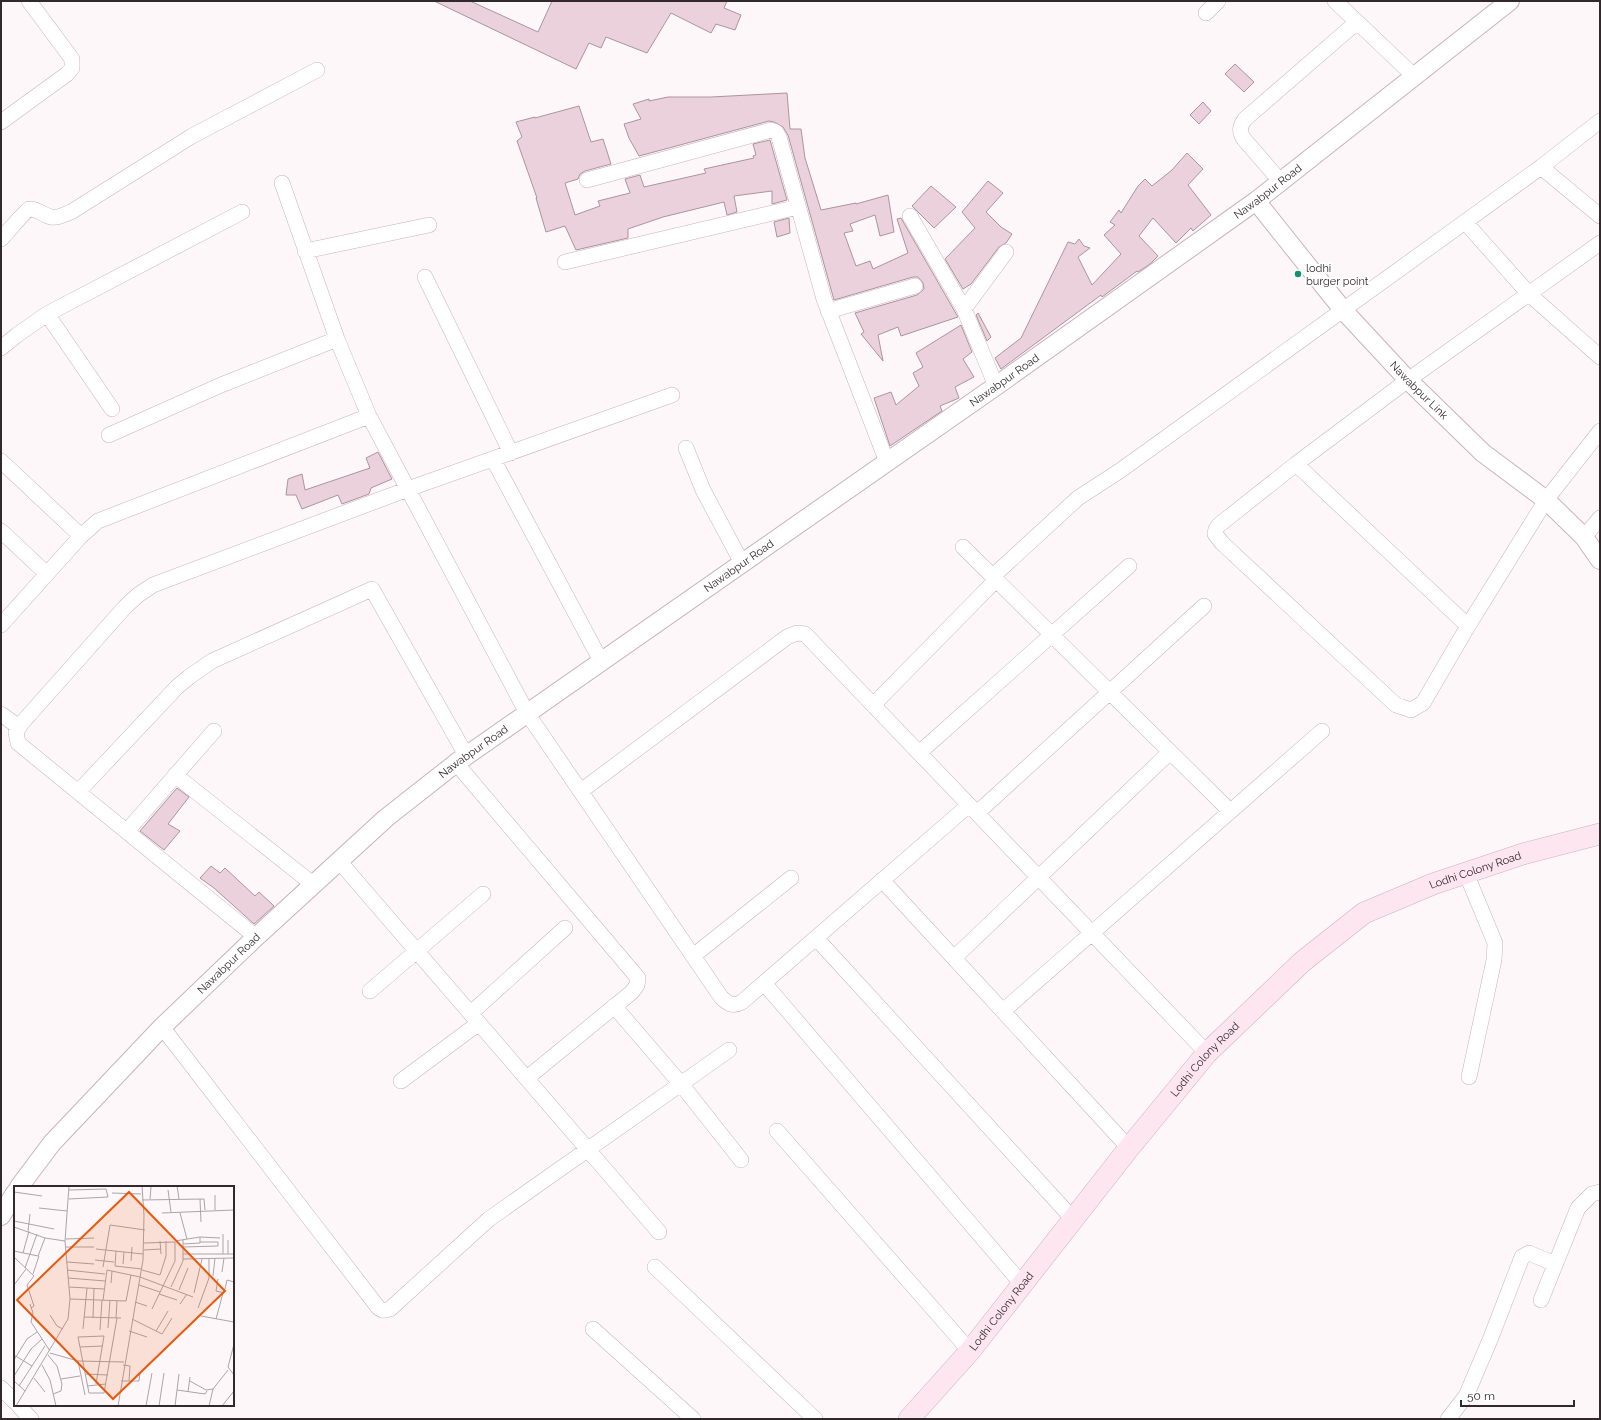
<svg xmlns="http://www.w3.org/2000/svg" width="1601" height="1420" viewBox="0 0 1601 1420" font-family="Raleway,sans-serif">
<rect width="100%" height="100%" fill="#fdf7f9"/>
<path fill="#ead1db" stroke="#ac949d" d="M434 1H470L538 32 552 1H727L724 8 741 15 735 30 716 24 711 33 671 13 647 53 606 37 601 48 589 43 576 69Z
M1235 64 1254 82 1244 92 1225 74Z
M787 93 790 129H801L805 158 821 210 856 203V204L888 195 894 232 880 236 875 215 850 224 853 231 844 233 856 266 870 261 873 269 908 253 897 219 901 218 958 317 901 336 898 327 878 335 883 361 861 334 864 332 855 313 917 295 924 289 923 283 918 277H913L834 300 788 135 783 127 774 122 769 121 639 156 629 138 624 124 641 119 633 104 649 99V101L668 97H711Z
M1203 102 1211 111 1199 124 1190 115Z
M579 106 591 142 603 139 611 164 585 171 580 174 578 179 565 183 575 215 600 206 598 201 630 193 625 179 640 175 644 187 706 173 704 169 754 158 753 156 756 155 753 144 770 140 787 200 772 204V191L734 196 737 212 727 215 724 202 663 217 628 229V238L576 250 565 226 546 232 536 198H537L517 141 522 137 516 122 535 117V118Z
M1187 153 1203 169 1188 185 1211 215 1193 231 1191 228 1176 243 1153 218 1139 236 1158 256 1150 264 1138 272 1137 271 1102 297 1101 295 1001 369 995 358 1021 338 1068 242 1075 244 1079 239 1084 246 1090 248 1078 257 1092 285 1121 254 1104 235 1115 225 1110 222 1119 210 1121 213 1138 186 1145 179 1152 186 1172 170Z
M988 181 1003 193 986 212 1001 227 1012 234 1006 243 999 247 971 284 963 289 945 259 975 228 962 212Z
M931 186 956 207 934 228 912 206Z
M789 218 790 233 777 237 774 222Z
M978 313 991 337 987 341 976 315Z
M961 325 972 352 963 359 974 377 955 387 959 398 940 406 942 411 890 446 874 398 891 392 896 405 919 386 913 373 923 367 916 353Z
M378 452 392 479 371 488 369 494 342 504 338 495 302 509 296 495H286L288 479 302 474 305 490 370 468 366 458Z
M177 788 189 797 168 824 180 831 164 850 140 831Z
M211 866 220 873 225 868 255 896 259 892 274 906 254 924 214 888 200 878Z"/>
<g fill="none" stroke-linecap="round" stroke-linejoin="round">
<defs>
<path id="minor" d="M1335 1 1414 76
M1206 13 1218 1
M1 122 67 74 72 68V59L29 1
M1541 167 1600 216
M587 180 771 130 776 132 779 137 824 299 887 462
M1281 182 1243 138C1239 130 1240 126 1245 119L1357 22
M282 183 337 339 369 416 527 713 721 997C728 1004 733 1007 742 1002L969 805
M910 216 964 309 996 386
M1465 222 1529 294 1600 357
M1 239C6 234 26 210 29 209 39 208 46 219 56 217 61 217 67 213 71 212L192 136 317 70
M1600 243 1408 380 1296 464 1219 525 1216 529 1215 534 1222 543 1396 705 1411 710 1423 703 1468 626 1546 500 1600 431
M305 251 429 225
M565 262 798 207
M425 277 511 453
M964 309 1006 252
M828 311 915 286
M47 314 112 409
M1 348 17 335 47 314 242 212
M109 435 221 385 337 339
M686 448 703 490 742 563
M493 459 601 661
M1 461 81 536
M1296 464 1468 626
M1 531 47 574
M1584 537 1600 518
M963 547 1230 811
M992 577 1078 498 1121 470 1343 310 1541 167 1600 121
M1 625 81 536 98 521 369 416
M873 705 996 580
M1 714 19 727
M919 753 1129 566
M456 763 638 978 637 985 632 992 527 1078
M175 775 314 885
M581 791 787 637 797 633 805 634 1207 1053
M78 792 177 687 189 677 212 661 372 589 466 755
M977 813 1204 606
M127 831 214 731
M339 861 659 1232
M1466 873 1495 943 1494 960 1469 1077
M882 880 1129 1148
M256 937 18 743 16 732 21 724 125 607 138 595 153 585 408 489 672 395
M816 938 1073 1219
M693 956 791 878
M954 958 1170 752
M764 983 1022 1284
M370 991 483 894
M614 1006 681 1084 741 1160
M1003 1011 1322 731
M471 1013 565 928
M162 1027 377 1306C381 1311 384 1311 390 1309L489 1219 729 1050
M401 1081 479 1023
M777 1131 970 1351
M655 1267 815 1419
M1541 1300 1578 1208 1592 1194 1600 1192
M593 1329 693 1419
M1 1388 15 1402
M18 1405 31 1419
M1448 1419 1466 1396 1490 1340 1522 1257 1529 1253 1555 1264"/>
<g id="tertiary">
<path id="s1" d="M1256 201 1343 310 1408 380 1483 453 1546 500 1584 537 1600 560"/>
<path id="s2" d="M19 1187 52 1143 162 1027 256 937 386 818 456 763 996 386 1256 201 1510 1"/>
<path d="M1 1216 15 1193"/>
</g>
<g id="secondary">
<path id="s3" d="M909 1419 970 1351 1129 1148 1207 1053 1302 962 1364 913 1433 884 1526 853 1600 834"/>
</g>
</defs>
<use href="#minor" stroke="#cab2bb" stroke-width="16"/>
<use href="#tertiary" stroke="#cab2bb" stroke-width="20"/>
<use href="#secondary" stroke="#cab2bb" stroke-width="22"/>
<use href="#minor" stroke="#fff" stroke-width="15"/>
<use href="#tertiary" stroke="#fff" stroke-width="18"/>
<use href="#secondary" stroke="#fee6f0" stroke-width="21"/>
</g>
<circle fill="#179074" stroke="#fff" stroke-width="1.5" cx="1298" cy="274" r="4"/>
<g text-anchor="middle" dominant-baseline="central" stroke-width="4" stroke-linejoin="round" paint-order="stroke">
<g font-size="11" fill="#32292d" stroke="#fff">
<text stroke="none"><textPath href="#s2" startOffset="1603">Nawabpur Road</textPath></text>
<text stroke="none"><textPath href="#s2" startOffset="1279">Nawabpur Road</textPath></text>
<text stroke="none"><textPath href="#s1" startOffset="250">Nawabpur Link</textPath></text>
<text stroke="none"><textPath href="#s2" startOffset="955">Nawabpur Road</textPath></text>
<text stroke="none"><textPath href="#s2" startOffset="631">Nawabpur Road</textPath></text>
<text stroke="none"><textPath href="#s3" startOffset="802">Lodhi Colony Road</textPath></text>
<text stroke="none"><textPath href="#s2" startOffset="307">Nawabpur Road</textPath></text>
<text stroke="none"><textPath href="#s3" startOffset="466">Lodhi Colony Road</textPath></text>
<text stroke="none"><textPath href="#s3" startOffset="142">Lodhi Colony Road</textPath></text>
</g>
<g font-size="11" fill="#32292d" stroke="#fff" text-anchor="start">
<text x="1306" y="268">lodhi<tspan x="1306" dy="13">burger point</tspan></text>
</g>
</g>
<g transform="translate(14 1186)">
<rect width="220" height="220" fill="#fdf7f9"/>
<path fill="none" stroke="#aca5a7" stroke-width="1" d="M163 0 165 13M154 4 157 26M0 6 28 10M98 7 127 8M201 9V24M55 13 94 11 92 3 55 4M136 13 137 1M186 13 187 36M128 14 190 13 191 24M25 22 53 25M148 27 220 24M166 27 173 53M0 35 40 43M0 41 31 52M14 45 16 28M52 53 80 52M146 55 147 68M161 55 186 51 206 52M130 57 161 56V75L138 123M169 58 186 57V51M52 61H80M169 61 204 60V56H186M82 63 129 68M130 64 147 63M0 65 24 70 31 52 51 55M102 65 101 80 128 83M9 67 15 45M169 68H220M209 68V48M214 68V54M0 71 20 90 13 99 20 120 17 122M169 73 220 72M81 74 100 76M117 75 118 61M53 76 80 78M109 78 110 66M89 81 96 39 131 44M11 82 23 48M53 84 91 88M128 84 146 89 152 70V55M208 86 210 72M19 88 25 70M199 90 201 72M54 92 91 95M204 93 202 105 210 107 213 94 220 96M97 97 98 85M0 99 12 83M125 99 146 106M55 101 90 103M157 101 169 75V54M165 104 174 82M180 107 188 73M145 108 163 114M56 113 112 115 117 89M89 114 93 84 126 91 179 111M121 116 133 120M16 118 19 127 17 136 36 165M166 118 173 108M184 122 195 92V73M36 129 43 140 49 143M187 130 220 136M70 131 107 132M79 132 80 102M102 132 103 115M118 133 148 148 158 132M202 133 209 107M94 142 96 114M69 143 73 102M86 144 88 114M115 145 133 151M142 145 154 125M220 158 214 181 220 189M66 161 89 160M36 167 64 175 110 176M0 169 18 180M34 169 43 180 48 198 47 205 39 208M0 174 13 153 23 146M64 175 71 209M28 179 36 194 42 220M109 179 116 180 115 195M71 188 94 189M0 190 17 163 28 153M20 192 31 206M47 193 66 190M0 195 11 205M107 195H125L126 186M176 195 192 204 199 203M82 198 90 150 64 151 75 207H90L103 132M5 200 31 160M73 200 92 198M163 204 191 208 193 205M174 206 176 191M2 220 54 133 56 113 51 55 55 0M104 220 129 74 130 29 128 0M132 220 138 187M145 220 150 187M161 220 165 188M195 220 199 203 214 184M208 220 220 205"/>
<path fill="#e8590c" fill-opacity="0.15" stroke="#e8590c" stroke-width="2" d="M115 6 211 105 99 213 3 114Z"/>
<rect width="220" height="220" fill="none" stroke="#32292d" stroke-width="2"/>
</g>
<rect width="1601" height="1420" fill="none" stroke="#32292d" stroke-width="4"/>
<path d="M1461 1400v6h113v-6" fill="none" stroke="#32292d" stroke-width="2"/>
<text x="1467" y="1400" font-size="12" fill="#32292d" stroke="#ffffff" stroke-width="3" paint-order="stroke">50 m</text>
</svg>
